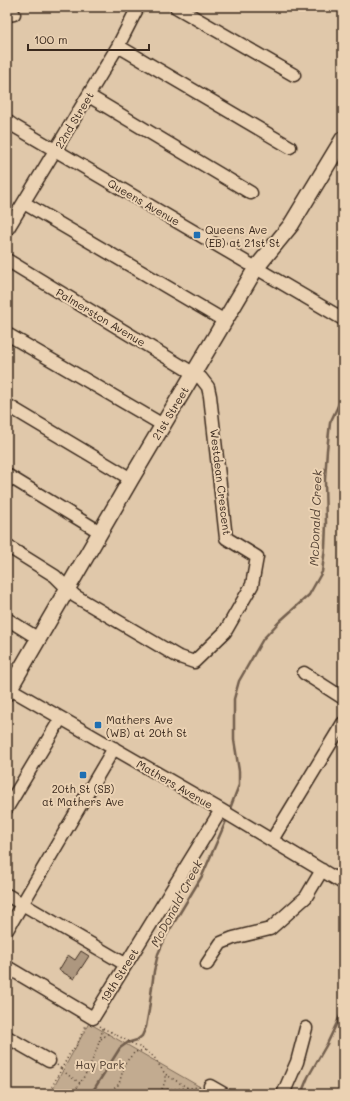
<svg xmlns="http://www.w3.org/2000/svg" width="350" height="1101" viewBox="0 0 350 1101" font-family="Mali,sans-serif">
<rect width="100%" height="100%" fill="#e0c8aa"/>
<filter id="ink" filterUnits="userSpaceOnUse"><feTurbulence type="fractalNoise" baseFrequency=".025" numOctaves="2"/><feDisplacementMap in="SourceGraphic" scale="8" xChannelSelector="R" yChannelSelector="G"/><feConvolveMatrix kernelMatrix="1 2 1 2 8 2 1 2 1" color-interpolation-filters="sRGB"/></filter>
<g filter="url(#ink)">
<path fill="#c2ab90" stroke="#7e6a57" d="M89 1023 202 1088 198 1094H50Z"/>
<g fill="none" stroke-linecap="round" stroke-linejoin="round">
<path stroke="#735f4d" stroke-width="2.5" d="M231 806 239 785V771L234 740V699L239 681 263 639 280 621 309 595 322 572 325 548 326 524 325 480 327 450 330 423 343 395
M91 1094 120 1048 127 1043 137 1040 142 1036 146 1027 149 1010 154 971 158 954 166 936 202 876 226 821
M301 1094 308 1077 327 1044 343 1010"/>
</g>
<path fill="#ad977f" stroke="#3b2a1e" d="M81 951 89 956 74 979 59 970 68 955 75 960Z"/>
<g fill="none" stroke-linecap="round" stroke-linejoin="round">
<defs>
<path id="minor" d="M176 7 294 75
M7 15 14 14
M118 46 290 147
M89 96 251 193
M7 121 14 126 343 319
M24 203 225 321
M7 230 118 46 138 7
M7 260 201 378 208 387 210 396 226 538 257 557 252 585 225 632 194 662 177 656 75 596 55 576 7 546
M7 334 163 425
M7 405 131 479
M7 475 100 532
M7 619 39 639
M304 673 343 698
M7 687 221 810 343 883
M7 808 61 718
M272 840 343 723
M7 895 125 964
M7 930 114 748
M207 964 221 943 233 938 270 929 306 897 322 870
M7 967 93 1018 221 810
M7 1037 49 1061
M210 1086 224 1094
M283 1094 297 1062 306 1028"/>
<path id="major" d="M7 693 131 479 256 268 291 225 343 139"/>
</defs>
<use href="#minor" stroke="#3b2a1e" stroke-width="15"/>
<use href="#major" stroke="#3b2a1e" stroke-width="18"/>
<path stroke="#3b2a1e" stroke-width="1.5" stroke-dasharray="1 3" stroke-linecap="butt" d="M103 1028 145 1050 154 1057 165 1074 188 1088
M101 1039 112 1031
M57 1065 68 1075 80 1083
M162 1089 165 1082V1074
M48 1094 69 1055 78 1043 85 1025
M72 1094C88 1074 97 1052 103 1028L100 1026
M109 1094 119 1084 125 1063 135 1052 145 1050
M156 1094 162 1090 200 1087"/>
<use href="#minor" stroke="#ebd2b3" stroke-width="12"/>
<use href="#major" stroke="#ebd2b3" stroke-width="15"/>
</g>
</g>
<g fill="#1f6fb2" stroke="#ebd2b3" stroke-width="1.5">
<rect x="193" y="231" width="8" height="8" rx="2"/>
<rect x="94" y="721" width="8" height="8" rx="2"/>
<rect x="79" y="771" width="8" height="8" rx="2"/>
</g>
<g text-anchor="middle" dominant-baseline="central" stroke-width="4" stroke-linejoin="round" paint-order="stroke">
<g font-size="11" fill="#3b2a1e" stroke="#ebd2b3">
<text transform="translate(74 120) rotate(-59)">22nd Street</text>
<text transform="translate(144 202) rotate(30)">Queens Avenue</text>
<text transform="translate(101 317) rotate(31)">Palmerston Avenue</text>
<text transform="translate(170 413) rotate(-59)">21st Street</text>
<text transform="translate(221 482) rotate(83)">Westdean Crescent</text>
<text transform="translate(175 784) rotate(30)">Mathers Avenue</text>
<text transform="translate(119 975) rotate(-58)">19th Street</text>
</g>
<g font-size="11" fill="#3b2a1e" stroke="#ebd2b3" text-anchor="start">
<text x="205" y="229">Queens Ave<tspan x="205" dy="13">(EB) at 21st St</tspan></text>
<text x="106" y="719">Mathers Ave<tspan x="106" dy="13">(WB) at 20th St</tspan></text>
<text x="83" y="788" text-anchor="middle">20th St (SB)<tspan x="83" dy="13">at Mathers Ave</tspan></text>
</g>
<g font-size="11" fill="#4f3d2f" stroke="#ebd2b3">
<text x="100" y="1064">Hay Park</text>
</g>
<g font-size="12" font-style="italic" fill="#524032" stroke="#ebd2b3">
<text transform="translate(315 518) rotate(-88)">McDonald Creek</text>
<text transform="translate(176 903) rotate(-62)">McDonald Creek</text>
</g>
</g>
<rect width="350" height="1101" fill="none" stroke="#ebd2b3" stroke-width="24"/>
<rect x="12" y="12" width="326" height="1077" fill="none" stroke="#3b2a1e" stroke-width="1.5" filter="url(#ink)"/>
<path d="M28 44v6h121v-6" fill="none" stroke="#3b2a1e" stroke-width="2"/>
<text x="34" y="44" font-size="12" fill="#3b2a1e" stroke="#ebd2b3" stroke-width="3" paint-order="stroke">100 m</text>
</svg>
